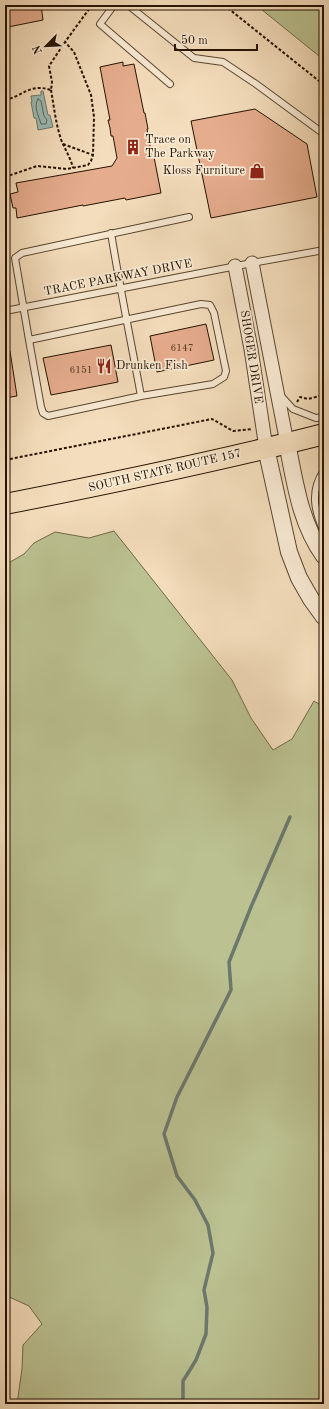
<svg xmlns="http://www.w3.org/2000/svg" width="329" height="1409" viewBox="0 0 329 1409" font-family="'Old Standard TT',serif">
<rect width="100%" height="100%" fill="#f4ddbc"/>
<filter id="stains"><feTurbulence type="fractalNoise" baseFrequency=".005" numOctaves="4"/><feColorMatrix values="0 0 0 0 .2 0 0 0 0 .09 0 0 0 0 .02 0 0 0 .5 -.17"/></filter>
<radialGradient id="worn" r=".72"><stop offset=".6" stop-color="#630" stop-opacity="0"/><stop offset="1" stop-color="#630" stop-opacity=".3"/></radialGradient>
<path fill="#bbc191" stroke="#706a48" d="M256 5H324V60Z
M114 531 232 680 251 718 273 750 292 739 314 701 324 707V1404H17L22 1369 23 1345 42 1324 29 1306 5 1295V565L24 554 34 543 55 532 89 538Z"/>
<path fill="#9cbbb5" stroke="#6c786d" d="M41 91H43L48 115H50L53 127 38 130 36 118H34L31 102H32L31 96 41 95Z"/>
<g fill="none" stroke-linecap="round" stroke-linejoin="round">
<path stroke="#60675a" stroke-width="1" d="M38 99 41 101 44 116 47 120 46 124H41C39 116 33 107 38 99Z"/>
<path stroke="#6c786d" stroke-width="3.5" d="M183 1404V1381L196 1360 206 1334 207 1307 204 1290 213 1253 208 1225 195 1200 177 1176 164 1134 177 1097 231 990 229 962 251 907 290 817"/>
</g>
<path fill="#e5ac8d" stroke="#251300" d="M5 5H41L43 20 8 27 7 26H5Z
M123 62V66L134 64 144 113H145L148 129H147L152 157H154L161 193 126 200 125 198 83 206V205L17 218 16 208H13L10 194 18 192 16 183 112 166 117 158 113 136H111L110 128 108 120H110L100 67Z
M255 109 307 144 317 197 211 218 191 121Z
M206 324 214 360 157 372 150 336Z
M111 345 118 382 51 395 43 358Z
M10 351 17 396 5 398V352Z"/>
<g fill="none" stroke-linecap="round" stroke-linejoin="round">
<defs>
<path id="service" d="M114 5 100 24 170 84
M128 5 194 58 223 62 256 84 324 134
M111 233C120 288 131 342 141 396L213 384 224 377 226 371 214 313 210 305 201 304 29 340 15 258 22 253 189 217
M5 311 252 263 324 250
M29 340 41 407 43 413 48 416 141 396
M281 396 293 409 316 418 324 417
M324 470C310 491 314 510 324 532"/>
<path id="minor" d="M252 263 287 443
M235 266 251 349 266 448"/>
<path id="tertiary" d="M287 443C295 482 300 523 324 556
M266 448 289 552 299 578 311 599 324 617"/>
<path id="primary" d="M5 504C112 483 219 461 324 434"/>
</defs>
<use href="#service" stroke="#59462f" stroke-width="8"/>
<use href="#minor" stroke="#59462f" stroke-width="15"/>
<use href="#tertiary" stroke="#59462f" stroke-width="18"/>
<use href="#primary" stroke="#251300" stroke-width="22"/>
<path stroke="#251300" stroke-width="2" stroke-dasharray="3 2" stroke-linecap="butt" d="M224 5 324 85
M51 90C54 107 56 126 62 142 66 151 71 159 73 168
M5 100C23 96 30 83 51 90L52 82 49 66 65 42 92 5
M63 144 93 155
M5 177 37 166 67 169 88 165 91 161 93 155 94 117 91 95 74 52 65 42
M297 402 300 397 308 399 324 395
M5 460 212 419 233 431 252 429"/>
<use href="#service" stroke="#f8e9d3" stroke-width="6"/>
<use href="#minor" stroke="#f8e9d3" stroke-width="13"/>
<use href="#tertiary" stroke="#f8e9d3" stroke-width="16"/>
<use href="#primary" stroke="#f4ddbc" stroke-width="20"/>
</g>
<defs>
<symbol id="building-bare" viewBox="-9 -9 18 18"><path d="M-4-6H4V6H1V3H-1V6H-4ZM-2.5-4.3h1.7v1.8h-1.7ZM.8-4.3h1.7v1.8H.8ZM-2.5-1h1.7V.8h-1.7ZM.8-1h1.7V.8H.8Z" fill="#8f2418" stroke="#f8e9d3" stroke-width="2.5" paint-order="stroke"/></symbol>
<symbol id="shop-bare" viewBox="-9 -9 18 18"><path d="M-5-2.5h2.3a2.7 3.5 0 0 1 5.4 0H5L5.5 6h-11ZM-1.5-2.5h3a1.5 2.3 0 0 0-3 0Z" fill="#8f2418" stroke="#f8e9d3" stroke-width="2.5" paint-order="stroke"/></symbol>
<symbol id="restaurant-bare" viewBox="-9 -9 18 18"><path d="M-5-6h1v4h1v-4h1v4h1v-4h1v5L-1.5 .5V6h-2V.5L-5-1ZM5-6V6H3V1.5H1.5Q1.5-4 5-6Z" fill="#8f2418" stroke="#f8e9d3" stroke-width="2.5" paint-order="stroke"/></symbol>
</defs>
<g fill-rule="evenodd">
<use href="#building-bare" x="122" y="136" width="22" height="22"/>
<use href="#shop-bare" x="246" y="160" width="22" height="22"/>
<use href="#restaurant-bare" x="93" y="355" width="22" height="22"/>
</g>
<g text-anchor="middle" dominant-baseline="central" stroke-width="3.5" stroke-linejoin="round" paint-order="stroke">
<g font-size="10" fill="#553923">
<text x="182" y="348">6147</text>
<text x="81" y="370">6151</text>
</g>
<g font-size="12" fill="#251300" stroke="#f8e9d3" text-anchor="start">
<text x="145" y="140">Trace on<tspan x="145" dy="14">The Parkway</tspan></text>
<text x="245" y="171" text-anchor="end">Kloss Furniture</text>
<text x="116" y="366">Drunken Fish</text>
</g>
<g font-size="12" fill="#251300" stroke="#f8e9d3">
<text transform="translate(118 278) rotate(-11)">TRACE PARKWAY DRIVE</text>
<text transform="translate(251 357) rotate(81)">SHOGER DRIVE</text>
<text transform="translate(165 471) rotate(-13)">SOUTH STATE ROUTE 157</text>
</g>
</g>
<rect width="329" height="1409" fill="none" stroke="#f4ddbc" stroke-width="20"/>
<rect x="6" y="6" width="317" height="1397" fill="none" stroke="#251300" stroke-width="2"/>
<rect x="10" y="10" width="309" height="1389" fill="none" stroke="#251300"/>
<g transform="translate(46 46) rotate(246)" stroke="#f8e9d3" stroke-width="3" paint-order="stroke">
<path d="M0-3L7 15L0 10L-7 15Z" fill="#251300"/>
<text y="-6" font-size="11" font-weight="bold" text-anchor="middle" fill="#251300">N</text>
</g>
<path d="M175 44v6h82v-6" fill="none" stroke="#251300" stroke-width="2"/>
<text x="181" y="44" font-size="12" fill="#251300" stroke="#f8e9d3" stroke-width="3" paint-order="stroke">50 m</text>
<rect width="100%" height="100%" filter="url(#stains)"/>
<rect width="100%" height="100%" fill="url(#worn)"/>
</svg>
